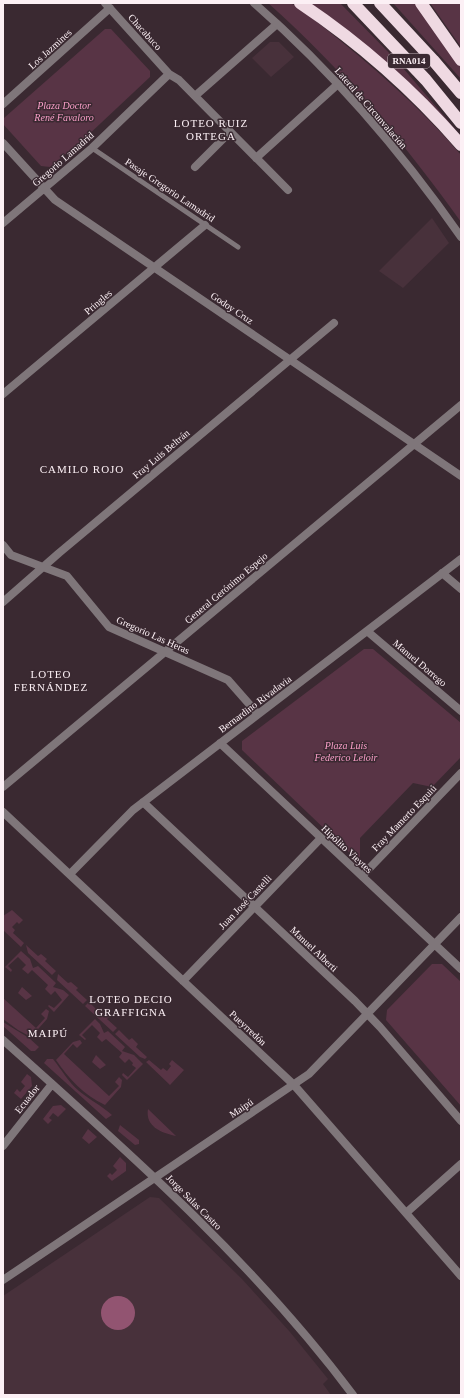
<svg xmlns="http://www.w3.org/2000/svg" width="464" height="1398" viewBox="0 0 464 1398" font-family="'Times New Roman',serif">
<rect width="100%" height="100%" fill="#3a2931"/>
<path fill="#48313b" d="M270 42H279L294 57 271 77 252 58Z
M432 218 449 243 403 288 379 271Z
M150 1197 159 1198 242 1279 290 1332 328 1379 323 1384 331 1395H3V1296Z"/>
<path fill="#583445" d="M268 3C274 3 283 1 289 3 298 5 314 20 322 26 371 65 420 107 461 155V222C404 142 341 68 268 3Z
M308 3H340L397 61 461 136Z
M393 3H415L461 67V79Z
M430 3H461V47Z
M105 29H111L150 71V77L85 138 50 167 41 166 3 124 4 118Z
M364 649H373L461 723V757L432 787 413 783 360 838V858H355L242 750V741Z
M12 910 23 920 19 924 17 922 12 927 15 930 13 933 24 943 21 947 3 930V916Z
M26 945 38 956 41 954 47 959 45 961 56 971 52 975 28 953Z
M21 951 30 959 33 968 38 966 56 983 53 987 63 990 69 995 54 1012 48 1006 49 1005 54 1008 62 1000 55 991 51 995 45 989 48 985 32 970 28 974 22 969 26 965 18 957 8 966 12 970 11 972 5 967Z
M432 964H442L461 982V1106L386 1020 387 1010Z
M58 974 68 983 71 982 78 988 76 990 87 1000 83 1004 57 980Z
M22 987 32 996 26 1000 18 993Z
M3 998 36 1028 45 1018 41 1014 46 1009 49 1011 47 1019 31 1037 18 1030 3 1019Z
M89 1002 99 1012 101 1010 109 1017 107 1019 117 1028 113 1032 85 1006Z
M95 1019 100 1024 104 1033 108 1031 125 1047 122 1051 134 1055 143 1064 127 1080 122 1075 123 1073 128 1077 136 1068 132 1065 133 1063 129 1059 125 1063 119 1057 122 1053 106 1039 102 1042 97 1037 100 1033 92 1025 82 1035 86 1039 85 1040 79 1035Z
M3 1022 29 1038 39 1047 35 1051H31L3 1026Z
M119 1030 129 1040 132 1038 138 1044 136 1047 147 1057 145 1059 140 1057 115 1034Z
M80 1040 82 1043 77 1048 73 1044 64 1054 109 1096 119 1086 115 1082 119 1077 122 1080 121 1087 105 1105C84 1095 69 1079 56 1060L73 1042Z
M96 1055 106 1065 100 1069 92 1062Z
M47 1059H53C62 1070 68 1082 79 1091 90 1100 102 1106 112 1115L106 1119 44 1063Z
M149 1060 161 1070 163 1068 167 1071 171 1066 169 1064 172 1060 184 1070 170 1085 146 1062Z
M27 1074 31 1077 32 1086 21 1099 14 1093 17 1089 20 1092 25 1086 21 1082Z
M61 1105 66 1109 58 1117 53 1113 49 1118 52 1120 48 1124 43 1119 53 1106Z
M148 1109 176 1136C162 1133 145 1127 148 1109Z
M120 1125 139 1140V1144L135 1145 118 1131Z
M88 1129 97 1137 89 1144 82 1138Z
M120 1157 126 1163V1171L112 1181 107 1176 110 1173 112 1175 117 1170 113 1166Z"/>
<path fill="#925471" d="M101 1313a17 17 0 1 1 34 0a17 17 0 1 1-34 0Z"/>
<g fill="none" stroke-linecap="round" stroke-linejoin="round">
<path stroke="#7f767a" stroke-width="5" d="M92 148 238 247"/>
<path stroke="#7f767a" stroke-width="8" d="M105 3 169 74 179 80 288 190
M195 96 277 24
M3 104 110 8
M3 143 55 200 461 476
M256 158 338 84
M195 167 230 132
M3 223 92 148 169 74
M3 394 205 225
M3 545 11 555 67 576 109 627 228 680 258 714
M442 573 461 589
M3 602 59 553 334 323
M367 631 461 711
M220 743 461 969
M3 787 461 405
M143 802 355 1001 380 1027 461 1121
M3 812 294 1085 461 1276
M70 874 133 810 461 559
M362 876 461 773
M183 981 321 838
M3 1040C127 1151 253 1261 353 1395
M3 1146 52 1084
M406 1213 461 1164
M3 1280 309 1074 461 917"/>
<path stroke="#7f767a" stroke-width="8" d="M254 3C333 72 401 151 461 237"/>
<path stroke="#efd9e2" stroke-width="12" d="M300 3C360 43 414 91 461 145
M353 3 426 80 461 123
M380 3 433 60 461 93
M421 3 461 60"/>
</g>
<g text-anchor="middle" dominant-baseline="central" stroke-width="3" stroke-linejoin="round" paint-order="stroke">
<rect fill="#3a2931" stroke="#c2b4ba" stroke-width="1" x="388" y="54" width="42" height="14" rx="3"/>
<g font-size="9" font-weight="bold" fill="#fcf0f5">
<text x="409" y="61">RNA014</text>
</g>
<g font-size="10" fill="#fcf0f5" stroke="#3a2931">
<text transform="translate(145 32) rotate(48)">Chacabuco</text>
<text transform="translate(50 49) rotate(-42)">Los Jazmines</text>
<text transform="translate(371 108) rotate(49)">Lateral de Circunvalación</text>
<text transform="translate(63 159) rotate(-41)">Gregorio Lamadrid</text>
<text transform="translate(170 190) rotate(34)">Pasaje Gregorio Lamadrid</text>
<text transform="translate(98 302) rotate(-40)">Pringles</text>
<text transform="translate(232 308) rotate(34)">Godoy Cruz</text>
<text transform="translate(161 454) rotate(-40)">Fray Luis Beltrán</text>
<text transform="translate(226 588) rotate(-40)">General Gerónimo Espejo</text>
<text transform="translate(153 635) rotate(24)">Gregorio Las Heras</text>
<text transform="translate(420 663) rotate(40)">Manuel Dorrego</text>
<text transform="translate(255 704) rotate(-37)">Bernardino Rivadavia</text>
<text transform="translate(404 818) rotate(-46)">Fray Mamerto Esquiú</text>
<text transform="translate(347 849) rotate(43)">Hipólito Vieytes</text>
<text transform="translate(245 902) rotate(-46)">Juan José Castelli</text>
<text transform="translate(314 949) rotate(43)">Manuel Alberti</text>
<text transform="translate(248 1028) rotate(43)">Pueyrredón</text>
<text transform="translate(27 1099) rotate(-52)">Ecuador</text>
<text transform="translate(241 1108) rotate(-34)">Maipú</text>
<text transform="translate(194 1202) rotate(45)">Jorge Salas Castro</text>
</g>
<g font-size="10" font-style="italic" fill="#fb9fc9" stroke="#3a2931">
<text x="64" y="105">Plaza Doctor<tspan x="64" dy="12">René Favaloro</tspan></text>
<text x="346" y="745">Plaza Luis<tspan x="346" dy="12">Federico Leloir</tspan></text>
</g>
<g font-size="11" letter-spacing="1" fill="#fcf0f5" stroke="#3a2931">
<text x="211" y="123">LOTEO RUIZ<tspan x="211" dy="13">ORTEGA</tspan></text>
<text x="82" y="469">CAMILO ROJO</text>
<text x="51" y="674">LOTEO<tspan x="51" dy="13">FERNÁNDEZ</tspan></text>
<text x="131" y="999">LOTEO DECIO<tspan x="131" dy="13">GRAFFIGNA</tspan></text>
<text x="48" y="1033">MAIPÚ</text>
</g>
</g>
<rect width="464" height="1398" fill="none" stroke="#fcf0f5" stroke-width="8"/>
</svg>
